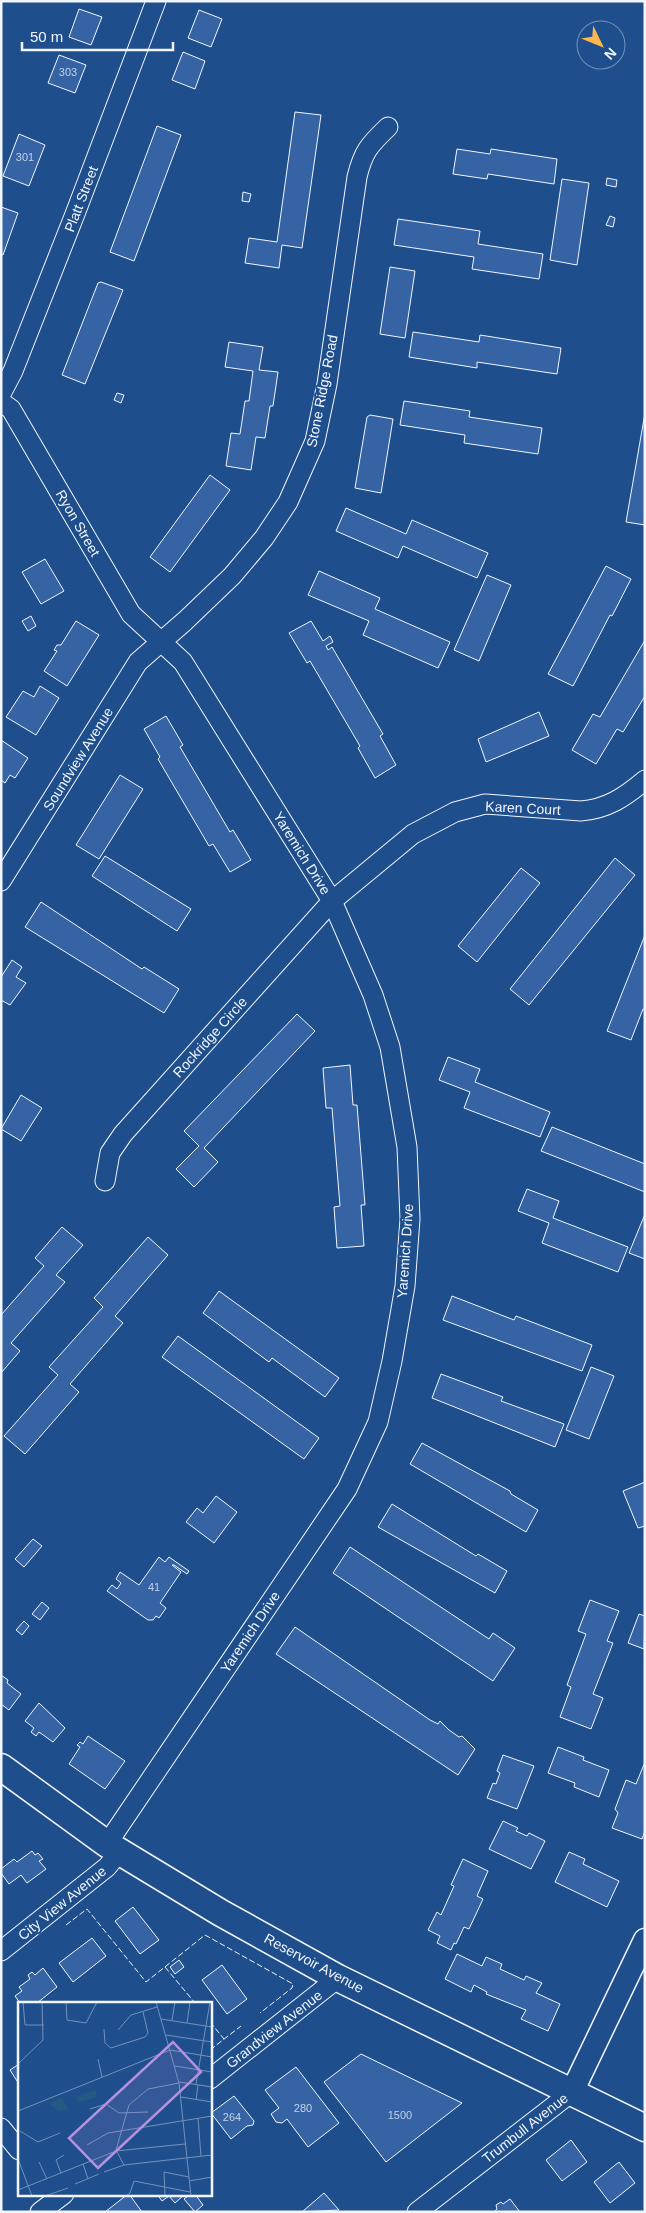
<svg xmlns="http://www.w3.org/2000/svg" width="646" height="2213" viewBox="0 0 646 2213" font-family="Helvetica,sans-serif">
<rect width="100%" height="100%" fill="#1f4e8c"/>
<path fill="#3563a3" stroke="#f2f6ff" d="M79 9 102 17 91 45 69 37Z
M199 10 222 19 211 47 188 38Z
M183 52 205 61 195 89 172 80Z
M59 55 86 65 75 93 48 83Z
M295 112 321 115 302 248 282 245 279 268 245 263 249 238 277 242Z
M157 126 181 135 134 261 110 252Z
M19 134 45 145 29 186 3 176Z
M457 149 490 154 491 149 557 159 554 184 488 174 487 179 453 174Z
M607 178 617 180 616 187 606 185Z
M562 179 589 183 577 265 550 260Z
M243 192 251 194 249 202 242 201Z
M1 207 18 213 3 255 1 254Z
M610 216 615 218 613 227 606 225Z
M398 219 480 231 478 244 543 254 539 279 472 269 474 257 394 245Z
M390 267 415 271 405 338 380 334Z
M101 282 123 290 85 384 62 375 98 283Z
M413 332 479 342 480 335 561 348 557 374 477 362V368L409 357Z
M229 342 263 347 259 370 278 372 273 406H270L265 438 256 437 251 470 226 466 231 433 240 434 245 401H249L253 371 225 367Z
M117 393 124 395 121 403 114 400Z
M404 401 470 411 469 417 542 428 538 454 464 443 465 435 400 425Z
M645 413V525L626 522Z
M370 415 393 419 381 493 355 488 367 417Z
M210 475 230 490 170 572 150 557Z
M346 508 406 534 412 520 488 553 477 578 403 546 398 558 336 531Z
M45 559 64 591 41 604 22 572Z
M606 566 631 579 612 616 610 615 573 686 548 674Z
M319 571 380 598 375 609 450 642 438 668 363 635 369 621 308 595Z
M487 575 511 585 479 661 454 650Z
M31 616 36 626 28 631 22 621Z
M76 621 99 635 67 686 44 671 57 651 54 650 57 645H61Z
M311 621 323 641 330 636 333 642 326 646 328 650 332 647 383 734 380 736 396 765 375 778 358 748 360 746 310 661 307 663 289 633Z
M645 640V696L623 732 617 729 596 764 572 750 593 714 600 717Z
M40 686 59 698 36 735 6 717 23 691 34 697Z
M539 712 549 736 486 762 478 739Z
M166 716 183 745 180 747 230 832 233 830 251 860 230 872 213 844 209 846 158 759 160 757 144 729Z
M1 740 28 758 15 778 10 775 5 783 1 780Z
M120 775 143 789 99 859 76 845Z
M105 856 191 909 177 931 92 876Z
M615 858 635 875 529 1005 510 989Z
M521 868 540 883 477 962 458 946Z
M41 902 142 969 144 967 179 989 164 1013 25 927Z
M645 935V1010L643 1009 631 1040 607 1031Z
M12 960 22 967 16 977 26 983 10 1005 1 1000V977Z
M297 1014 315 1031 204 1148 218 1162 194 1187 176 1169 199 1146 184 1131Z
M448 1057 480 1069 475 1082 550 1112 540 1137 464 1108 470 1092 439 1080Z
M350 1065 353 1105H357L365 1205H361L364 1246 337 1248 334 1207 340 1206 332 1108H326L323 1068Z
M21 1095 42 1108 21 1141 1 1129Z
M552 1127 645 1164V1192L541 1151Z
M527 1189 559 1201 553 1218 628 1247 618 1272 542 1243 549 1223 518 1211Z
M645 1214V1259L629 1253Z
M62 1227 83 1245 56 1275 65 1282 11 1343 20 1351 1 1373V1315L44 1266 35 1258Z
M148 1237 168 1255 115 1316 123 1323 70 1384 79 1392 25 1454 4 1436 58 1375 49 1367 103 1307 94 1298Z
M219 1291 339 1378 325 1397 272 1358 269 1362 203 1313Z
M452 1296 514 1320 516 1316 592 1345 582 1371 443 1320Z
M178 1336 319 1438 304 1459 162 1357Z
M591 1367 614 1376 589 1439 566 1430Z
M441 1374 503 1397 501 1401 564 1424 555 1447 432 1398Z
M422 1443 510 1491 511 1494 538 1510 526 1532 410 1464Z
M645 1482V1526L638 1528 623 1491Z
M216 1496 237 1512 214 1543 186 1522 197 1508 203 1513Z
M392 1504 476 1556 478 1554 507 1571 495 1593 378 1527Z
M33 1539 42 1546 24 1567 15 1559Z
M350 1547 489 1639 493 1633 515 1648 493 1681 333 1573Z
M159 1557 165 1562 169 1557 189 1571 187 1574 174 1565H172L181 1572 160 1603 166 1608 159 1618 156 1616 153 1620H148L107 1591 112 1585 117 1589 121 1583 116 1579 120 1572 139 1585Z
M590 1600 619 1611 607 1641 613 1643 593 1694 603 1698 591 1729 560 1717 571 1687 567 1685 586 1634 578 1631Z
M42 1602 49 1608 40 1620 32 1614Z
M639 1614 645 1616 644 1649 628 1643Z
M24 1621 29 1626 22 1635 16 1630Z
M295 1627 430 1720 438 1724 440 1721 449 1730 459 1737 462 1736 475 1749 458 1775 276 1654Z
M1 1675 8 1680 7 1683 21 1694 9 1710 1 1704Z
M39 1703 65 1728 53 1742 39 1732 36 1736 31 1732 34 1728 25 1721Z
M88 1736 125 1761 105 1789 69 1764 80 1747 77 1745 80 1742 83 1744Z
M558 1747 584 1757 583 1760 609 1770 599 1797 574 1787 575 1783 548 1773Z
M503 1755 534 1766 517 1809 487 1798 493 1783 496 1784 500 1773 497 1771Z
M645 1762V1831L642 1839 612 1828 618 1813 615 1809 626 1780 636 1784Z
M503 1821 518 1828 516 1831 527 1836 529 1833 545 1841 531 1869 489 1849Z
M32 1851 35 1855 38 1853 43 1859 39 1861 46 1869 27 1883 21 1875 9 1884 1 1873V1869L14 1859 17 1862Z
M569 1852 585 1859 583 1864 619 1881 607 1907 555 1882Z
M463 1859 488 1871 477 1896 483 1899 469 1929 464 1927 456 1944 454 1943 451 1950 437 1943 440 1936 428 1930 437 1912 441 1915 454 1886 451 1885Z
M133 1907 159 1940 140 1954 115 1921Z
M92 1938 106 1956 73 1982 59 1963Z
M457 1954 482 1966 486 1957 502 1964 500 1969 524 1980 526 1976 542 1983 536 1993 560 2004 548 2031 521 2019 526 2010 486 1994 487 1992 474 1985 471 1992 445 1979Z
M179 1960 184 1967 175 1974 170 1967Z
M222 1965 247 1999 227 2014 202 1980Z
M43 1968 57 1987 37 2003H20L15 1996 22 1991 19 1987 30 1979 28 1975 32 1972 35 1975Z
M361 2054 462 2103 386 2162 324 2082Z
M19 2064V2080L17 2081 10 2070Z
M296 2067 339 2123 308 2147 287 2119 282 2123 276 2122 271 2114 279 2108 265 2090Z
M234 2096 254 2121 253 2125 247 2126 231 2139 211 2113Z
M571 2140 587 2162 562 2181 546 2160Z
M619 2162 635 2183 610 2203 594 2182Z
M324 2193 339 2210 302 2212Z
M129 2194 142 2212H105L128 2194Z
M157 2194H184V2195L175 2203 169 2196 162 2201Z
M190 2194H195L203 2205 195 2212 184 2199Z
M510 2199 520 2212H494L497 2209 496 2205 501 2202 503 2204Z"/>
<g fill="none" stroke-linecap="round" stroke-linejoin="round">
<defs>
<path id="minor" d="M1 394 13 371 75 214 156 1
M1 402 11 409 131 614 183 662 332 901 373 995 390 1047 407 1147 410 1219 405 1286 392 1361 378 1422 347 1489 107 1844
M1 881 138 662 185 621 232 576 264 538 288 502 315 441 327 384 357 177C363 152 369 145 388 127
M105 1181 110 1153 123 1134 332 901 413 834 455 812 485 804 581 811C607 809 625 797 645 780
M1 1951 107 1867 120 1851
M210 2079 338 1978
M1 2128 19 2150
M40 2212 64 2194
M417 2212 572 2092"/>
<path id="tertiary" d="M572 2092 645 1940"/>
<path id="secondary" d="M1 1767 107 1844 221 1913 338 1978 645 2128"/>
</defs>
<use href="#minor" stroke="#f2f6ff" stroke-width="21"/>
<use href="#tertiary" stroke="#f2f6ff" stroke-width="25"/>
<use href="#secondary" stroke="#f2f6ff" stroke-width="29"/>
<use href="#minor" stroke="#1f4e8c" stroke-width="19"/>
<use href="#tertiary" stroke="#1f4e8c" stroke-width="22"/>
<use href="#secondary" stroke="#1f4e8c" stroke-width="26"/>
<path stroke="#f2f6ff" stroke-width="1" stroke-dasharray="6 2.5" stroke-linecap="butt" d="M66 1925 87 1909 146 1982 205 1935 293 1984 292 1988 260 2013
M165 1967 195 2003
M210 2022 224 2039
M210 2050 241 2026"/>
</g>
<g text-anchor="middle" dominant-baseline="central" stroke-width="4" stroke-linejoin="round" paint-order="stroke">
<g font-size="11" fill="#c3d1e8">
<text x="68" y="72">303</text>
<text x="25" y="157">301</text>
<text x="154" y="1587">41</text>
<text x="303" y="2108">280</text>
<text x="400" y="2115">1500</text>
<text x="232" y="2117">264</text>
</g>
<g font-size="14" fill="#f2f6ff" stroke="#1f4e8c">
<text transform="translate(81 199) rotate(-69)">Platt Street</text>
<text transform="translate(322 391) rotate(-79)">Stone Ridge Road</text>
<text transform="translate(78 523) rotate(60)">Ryon Street</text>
<text transform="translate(78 759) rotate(-58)">Soundview Avenue</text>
<text transform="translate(523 808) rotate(3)">Karen Court</text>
<text transform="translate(302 853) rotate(58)">Yaremich Drive</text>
<text transform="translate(210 1037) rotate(-48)">Rockridge Circle</text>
<text transform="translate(405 1251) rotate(-86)">Yaremich Drive</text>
<text transform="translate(250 1632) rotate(-56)">Yaremich Drive</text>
<text transform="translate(62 1903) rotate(-39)">City View Avenue</text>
<text transform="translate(314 1963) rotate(28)">Reservoir Avenue</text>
<text transform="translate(274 2029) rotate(-38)">Grandview Avenue</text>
<text transform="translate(525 2128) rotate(-38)">Trumbull Avenue</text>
</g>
</g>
<g transform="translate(18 2002)">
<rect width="194" height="194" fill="#1f4e8c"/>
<path d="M77 88 79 95 61 100 58 95ZM43 96 45 97 50 108 41 109 34 104 32 101Z" fill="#245a82"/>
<path fill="none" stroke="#7391ba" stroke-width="1" d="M5 0 7 23H26M48 0 49 18 68 21 79 0M138 0 161 81 173 194M143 17 194 25M154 18 157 0M169 21 172 0M86 27 87 41 93 46 127 35 130 31 125 10M100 28 113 13 139 5M148 33 194 40M80 57 84 75M0 62 25 38 24 0M157 64 194 70M161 80 194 85M178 82 192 0M163 95 194 100M178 98 180 83M72 107 88 102 101 111 130 110M0 109 152 48 194 55M0 114V149M180 116 183 154M2 129 20 140 42 131M69 143 90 131 194 114M0 157 14 194M21 160 29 177M65 162 70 177M106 163 98 148 111 103 130 87 161 81M86 170 106 163 194 153M43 171 38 158 46 153M171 179 194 175M57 182 81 172M0 188 98 149 167 142M27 194 50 186M108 194 112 191 116 179 172 190M147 194 146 170 171 175"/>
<path fill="#b691df" fill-opacity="0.15" stroke="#b691df" stroke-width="2.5" d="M155 40 183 70 80 166 51 136Z"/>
<rect width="194" height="194" fill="none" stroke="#f2f6ff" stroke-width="2.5"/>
</g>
<rect width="646" height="2213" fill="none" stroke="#f2f6ff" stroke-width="5"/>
<g transform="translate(601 45) rotate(133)"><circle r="24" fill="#1f4e8c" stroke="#7391ba"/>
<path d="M0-4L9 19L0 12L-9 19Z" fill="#ffb74d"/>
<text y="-8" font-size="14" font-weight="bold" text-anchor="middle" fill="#f2f6ff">N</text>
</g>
<path d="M22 42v8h151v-8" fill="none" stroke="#f2f6ff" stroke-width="2.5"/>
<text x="30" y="42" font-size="15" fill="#f2f6ff" stroke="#1f4e8c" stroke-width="4" paint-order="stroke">50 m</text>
</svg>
